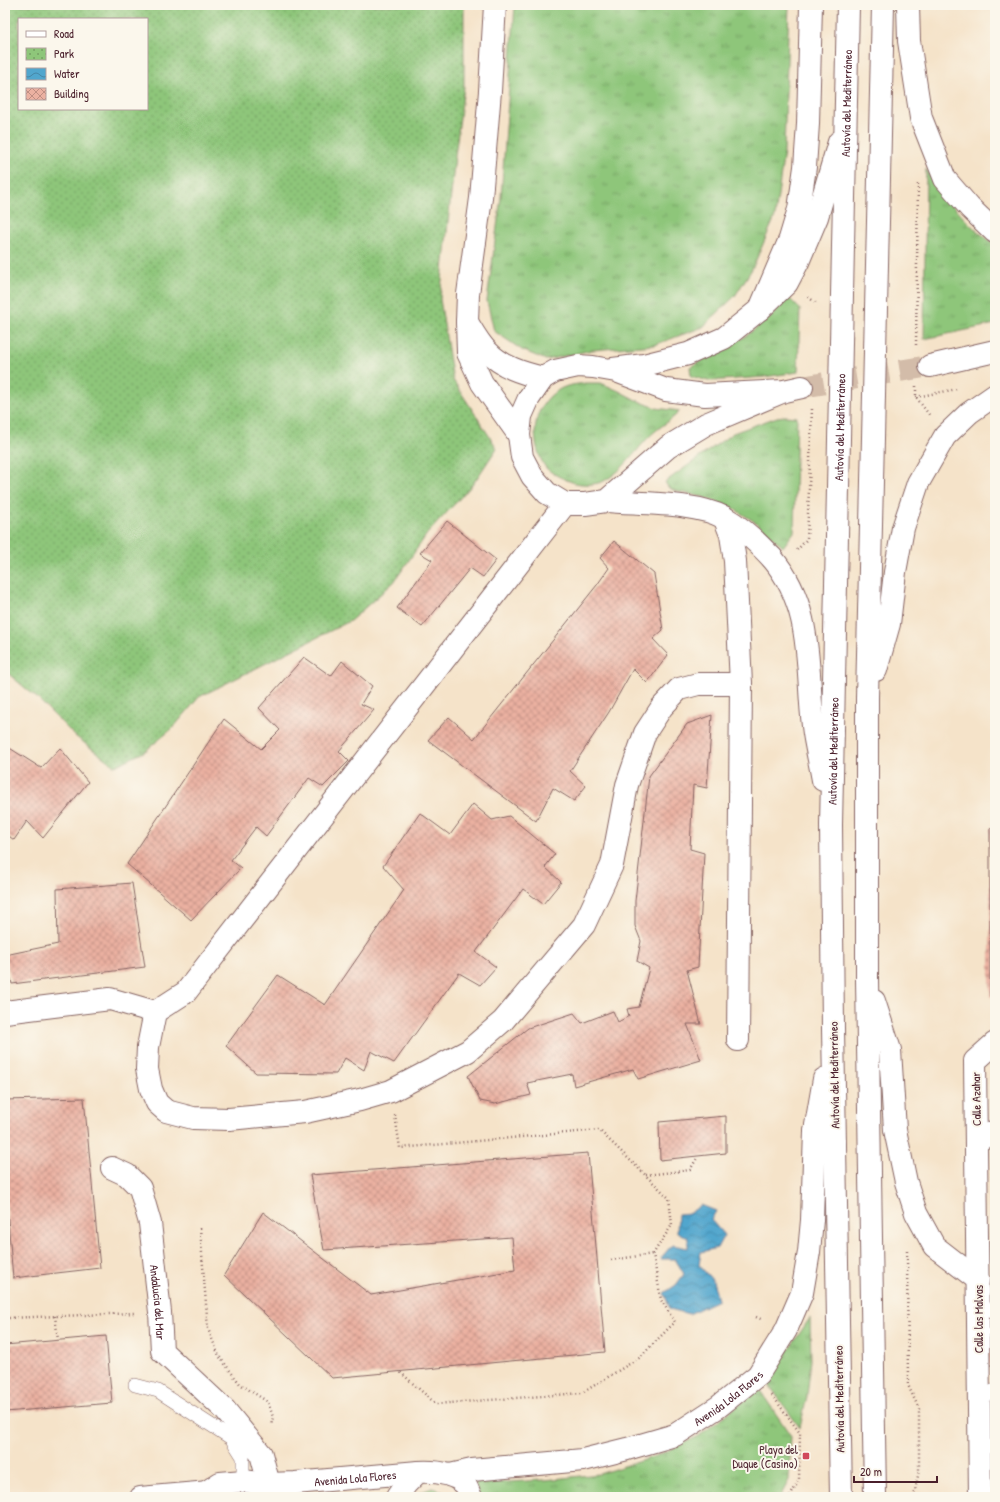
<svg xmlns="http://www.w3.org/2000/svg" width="1000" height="1502" viewBox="0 0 1000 1502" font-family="'Patrick Hand',sans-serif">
<defs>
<pattern id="grass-tufts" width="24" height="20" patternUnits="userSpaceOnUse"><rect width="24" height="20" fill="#8ec67a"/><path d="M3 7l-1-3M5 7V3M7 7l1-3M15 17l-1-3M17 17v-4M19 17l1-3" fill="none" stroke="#76a064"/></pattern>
<pattern id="park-dots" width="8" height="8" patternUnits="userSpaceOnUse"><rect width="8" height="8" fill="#8ec67a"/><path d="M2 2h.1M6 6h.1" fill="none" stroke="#76a064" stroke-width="1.8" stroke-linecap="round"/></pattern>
<pattern id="water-waves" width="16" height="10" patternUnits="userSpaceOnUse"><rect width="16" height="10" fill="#51a6cd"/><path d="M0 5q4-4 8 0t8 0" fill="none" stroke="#4587a7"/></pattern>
<pattern id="building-cross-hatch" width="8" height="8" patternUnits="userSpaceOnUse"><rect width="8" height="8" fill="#ebb1a1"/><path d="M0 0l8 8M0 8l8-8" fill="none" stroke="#c08f83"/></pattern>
</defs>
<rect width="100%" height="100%" fill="#fbf7ec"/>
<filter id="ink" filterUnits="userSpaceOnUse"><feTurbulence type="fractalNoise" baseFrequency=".025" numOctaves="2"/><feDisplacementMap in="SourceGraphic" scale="8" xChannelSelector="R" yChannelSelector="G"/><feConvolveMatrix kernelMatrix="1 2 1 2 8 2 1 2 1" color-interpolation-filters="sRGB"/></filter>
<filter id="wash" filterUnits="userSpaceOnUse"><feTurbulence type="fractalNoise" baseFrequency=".012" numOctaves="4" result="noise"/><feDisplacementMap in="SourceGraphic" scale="16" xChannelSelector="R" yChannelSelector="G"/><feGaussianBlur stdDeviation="0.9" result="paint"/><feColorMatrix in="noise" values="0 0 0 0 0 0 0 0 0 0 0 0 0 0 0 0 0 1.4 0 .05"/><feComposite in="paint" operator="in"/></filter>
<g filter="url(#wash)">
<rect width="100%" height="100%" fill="#f5e3c9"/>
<path fill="url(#grass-tufts)" stroke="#6c7252" d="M515 5H789L784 151 775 217 752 269 735 296 703 327 654 345 592 350 546 360 522 350 494 331 487 301 501 197Z
M926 169C945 197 966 226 995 244V324L924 339Z
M788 297 800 309 798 372 764 377 708 381 691 376 690 367 746 336 771 317Z
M585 383H601L619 391 636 400 656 408 680 411C673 419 661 426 652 434 636 449 625 470 604 481 596 485 584 485 575 483 566 480 548 473 544 465 529 439 532 403 562 388 568 385 578 384 585 383Z
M785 416 797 417 794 532 783 547 755 522 731 507 703 497 675 491 668 487 665 482 733 433 777 417Z
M810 1318 811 1360 807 1396 800 1428 767 1382Z
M759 1389 791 1436 789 1480 780 1497H478L475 1482 490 1483 545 1480 599 1474 656 1456 699 1436Z
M432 1488 446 1492 450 1497H416L419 1493Z"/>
<path fill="url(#park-dots)" stroke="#6c7252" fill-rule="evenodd" d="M5 5H464V87L455 156 440 299 453 380 497 448 473 484 427 534 394 582 350 621 199 697 173 728 144 752 115 766 75 736 36 697 5 671ZM19 19H147V109H19Z"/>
<path fill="url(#water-waves)" stroke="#4e627c" d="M701 1205 716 1211 711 1220 724 1235 717 1248 701 1252 699 1265 713 1281 718 1300 689 1314 670 1309 664 1293 676 1285 684 1274 675 1259H660L672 1245 688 1248V1238L677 1232 678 1214 690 1213Z"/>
<g id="blocks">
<path fill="url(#building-cross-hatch)" d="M447 521 496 560 483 577 470 568 422 627 397 608 432 560 420 553Z
M614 541 654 574 663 630 653 639 668 655 647 683 633 669 609 712 570 771 586 786 574 801 553 788 536 821 428 740 449 717 474 739 597 585 609 568 600 558Z
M304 657 331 676 342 661 372 686 361 704 374 710 339 751 349 761 323 787 309 778 266 836 256 827 231 860 241 868 191 920 127 864 224 719 261 749 280 730 259 708Z
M712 715 707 788 693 785 690 849 704 853 698 967 687 970 701 1024H687L701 1060 638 1079 633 1069 574 1086 572 1074 527 1083 531 1095 495 1104 480 1101 468 1076 528 1028 574 1013 582 1023 613 1011 618 1022 629 1016 627 1009 639 1007 649 968 637 961 641 941 635 926V901L649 776 687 724Z
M8 747 41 768 60 748 88 782 43 838 27 821 14 840 5 833V751Z
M473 804 492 820 509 816 555 854 545 867 561 882 543 904 523 889 476 952 496 967 480 985 459 973 394 1063 371 1051 364 1070 345 1058 336 1074 256 1073 226 1046 278 975 325 1005 404 890 383 866 420 813 450 835Z
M990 828H995V997H990Z
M132 883 145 967 12 984 5 955 58 944 57 889Z
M84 1098 100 1268 13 1278 5 1186V1100Z
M726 1116V1153L660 1160 659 1122Z
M588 1153 605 1352 332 1378 224 1275 263 1212 371 1295 515 1270 512 1237 324 1250 310 1175Z
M106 1336 112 1403 5 1412V1345Z
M987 1339H995V1365H989Z"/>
</g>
</g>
<g filter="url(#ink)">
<use href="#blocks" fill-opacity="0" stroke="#866462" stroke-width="1"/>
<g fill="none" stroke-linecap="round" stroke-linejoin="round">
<path stroke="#d3bca9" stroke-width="22" stroke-dasharray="22 11" stroke-linecap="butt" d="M802 387 930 366"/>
<defs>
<path id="service" d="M978 1305 995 1312
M135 1385 158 1391 231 1438 243 1457V1481
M979 1399 995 1390"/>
<path id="pedestrian" d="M140 1497 209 1491"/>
<g id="minor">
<path d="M495 5 490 91 481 198 468 294 467 322 468 353 482 383 519 435"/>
<path d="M908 5 909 41 921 118 945 179 970 208 995 232"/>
<path d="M467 322C473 332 479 343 487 351 502 367 522 373 543 378"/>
<path d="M930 366 995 351"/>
<path d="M613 369 644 365 688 354 724 338 760 309 790 239 799 209 805 167 808 124 811 5"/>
<path d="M784 391 706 424 668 447 606 501 585 504H565L547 493 532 476 522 457 519 435 521 416 529 398 543 378 555 371 578 366 593 367 616 371 666 390 705 395 784 391 802 387"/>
<path d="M606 501C641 504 696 502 725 518 743 528 758 543 772 558"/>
<path d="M724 517 731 535 735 561 741 684 738 1040"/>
<path d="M5 1012 110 999 155 1012 186 992 565 504"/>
<path d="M155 1012 148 1047 147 1069 151 1089 157 1103 166 1111 193 1118 229 1119 305 1112 360 1100 391 1091 468 1051 503 1021 584 925 612 865 627 785 645 733 662 707 679 689 698 684H741"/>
<path d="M976 1142 995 1131"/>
<path id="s1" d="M112 1168 127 1175 140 1188 150 1223 160 1312 162 1351 225 1410 261 1454 269 1484"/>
<path id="s2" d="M450 1475 472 1470 583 1460 627 1449 675 1435 718 1407 758 1375 786 1330 802 1293 809 1252 812 1220 815 1131"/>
<path id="s3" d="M199 1497 220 1483 243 1481 269 1484 295 1483 418 1472"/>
<path d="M397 1497 406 1484 418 1472C434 1471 451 1472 464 1483 467 1486 469 1493 471 1497"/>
<path d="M980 1497 975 1061 995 1043"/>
</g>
<g id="trunk">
<path d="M760 309 787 283 798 262 817 217 839 142"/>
<path d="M772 558C814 608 806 666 813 726 815 744 820 762 823 780"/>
<path d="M876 670 889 624 895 572 903 528 918 483 945 436 969 413 995 395"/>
<path d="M874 1001 890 1050 895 1130 906 1182 916 1213 934 1246 978 1280"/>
<path d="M815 1131 824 1079"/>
<path id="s4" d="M841 1497 833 1028 831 825 848 5"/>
<path d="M875 1497 867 979V698L883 5"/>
</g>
</defs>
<use href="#service" stroke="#866462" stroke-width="14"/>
<use href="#pedestrian" stroke="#866462" stroke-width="22"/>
<use href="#minor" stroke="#866462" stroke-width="24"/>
<use href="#trunk" stroke="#866462" stroke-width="24"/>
<path stroke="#866462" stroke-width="2.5" stroke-dasharray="1 3" stroke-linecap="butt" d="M808 297 815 302V304
M916 345 918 182
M916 386V397L930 416
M916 397 957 389
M797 550 807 539 812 409
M395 1115 400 1148 599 1130 669 1198 672 1225 653 1254 661 1300 675 1322 639 1358 582 1393 436 1404 399 1371
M646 1175 690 1170 697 1158
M200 1228 208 1329 219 1356 240 1384 268 1402 273 1417 271 1426
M907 1251 908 1385 919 1409V1470L914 1497
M611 1260 653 1254
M55 1316 58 1340
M5 1317 8 1318 134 1313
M756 1317 763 1320
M772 1395 800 1433 799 1480 790 1497"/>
<use href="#service" stroke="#fff" stroke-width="13"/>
<use href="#pedestrian" stroke="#fff" stroke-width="20"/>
<use href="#minor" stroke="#fff" stroke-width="22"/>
<use href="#trunk" stroke="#fff" stroke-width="22"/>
</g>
</g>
<rect fill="#d1495b" stroke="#fbf7ec" stroke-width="1.5" x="802" y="1452" width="8" height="8" rx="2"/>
<g text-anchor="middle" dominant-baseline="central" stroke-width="4" stroke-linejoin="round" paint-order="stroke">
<g font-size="12" fill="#4a1f2b" stroke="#fbf7ec">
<text stroke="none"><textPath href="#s4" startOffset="1394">Autovía del Mediterráneo</textPath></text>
<text stroke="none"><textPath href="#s4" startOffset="1070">Autovía del Mediterráneo</textPath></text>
<text stroke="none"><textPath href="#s4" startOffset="746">Autovía del Mediterráneo</textPath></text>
<text transform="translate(834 1075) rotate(-91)">Autovía del Mediterráneo</text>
<text transform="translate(976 1099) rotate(-91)">Calle Azahar</text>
<text stroke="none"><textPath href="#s1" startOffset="151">Andalucia del Mar</textPath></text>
<text transform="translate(978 1319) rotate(-90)">Calle las Malvas</text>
<text stroke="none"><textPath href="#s2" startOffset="294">Avenida Lola Flores</textPath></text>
<text transform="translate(839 1399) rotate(-91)">Autovía del Mediterráneo</text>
<text stroke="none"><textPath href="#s3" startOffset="161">Avenida Lola Flores</textPath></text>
</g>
<g font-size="12" fill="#4a1f2b" stroke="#fbf7ec" text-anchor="end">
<text x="798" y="1449">Playa del<tspan x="798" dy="14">Duque (Casino)</tspan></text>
</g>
</g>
<rect width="1000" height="1502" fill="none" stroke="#fbf7ec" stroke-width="20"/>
<rect x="18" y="18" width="130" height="92" fill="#fbf7ec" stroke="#b4a19f"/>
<rect x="26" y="31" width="20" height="6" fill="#ffffff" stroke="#b4a19f"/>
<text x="54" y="38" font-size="12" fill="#4a1f2b">Road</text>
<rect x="26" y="48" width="20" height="12" fill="url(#park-dots)" stroke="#b4a19f"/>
<text x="54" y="58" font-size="12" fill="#4a1f2b">Park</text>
<rect x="26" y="68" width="20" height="12" fill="url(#water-waves)" stroke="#b4a19f"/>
<text x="54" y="78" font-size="12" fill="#4a1f2b">Water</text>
<rect x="26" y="88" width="20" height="12" fill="url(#building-cross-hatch)" stroke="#b4a19f"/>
<text x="54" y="98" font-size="12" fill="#4a1f2b">Building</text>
<path d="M854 1476v6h83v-6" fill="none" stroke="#4a1f2b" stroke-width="2"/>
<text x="860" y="1476" font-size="12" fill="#4a1f2b" stroke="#fbf7ec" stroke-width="3" paint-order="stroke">20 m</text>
</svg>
